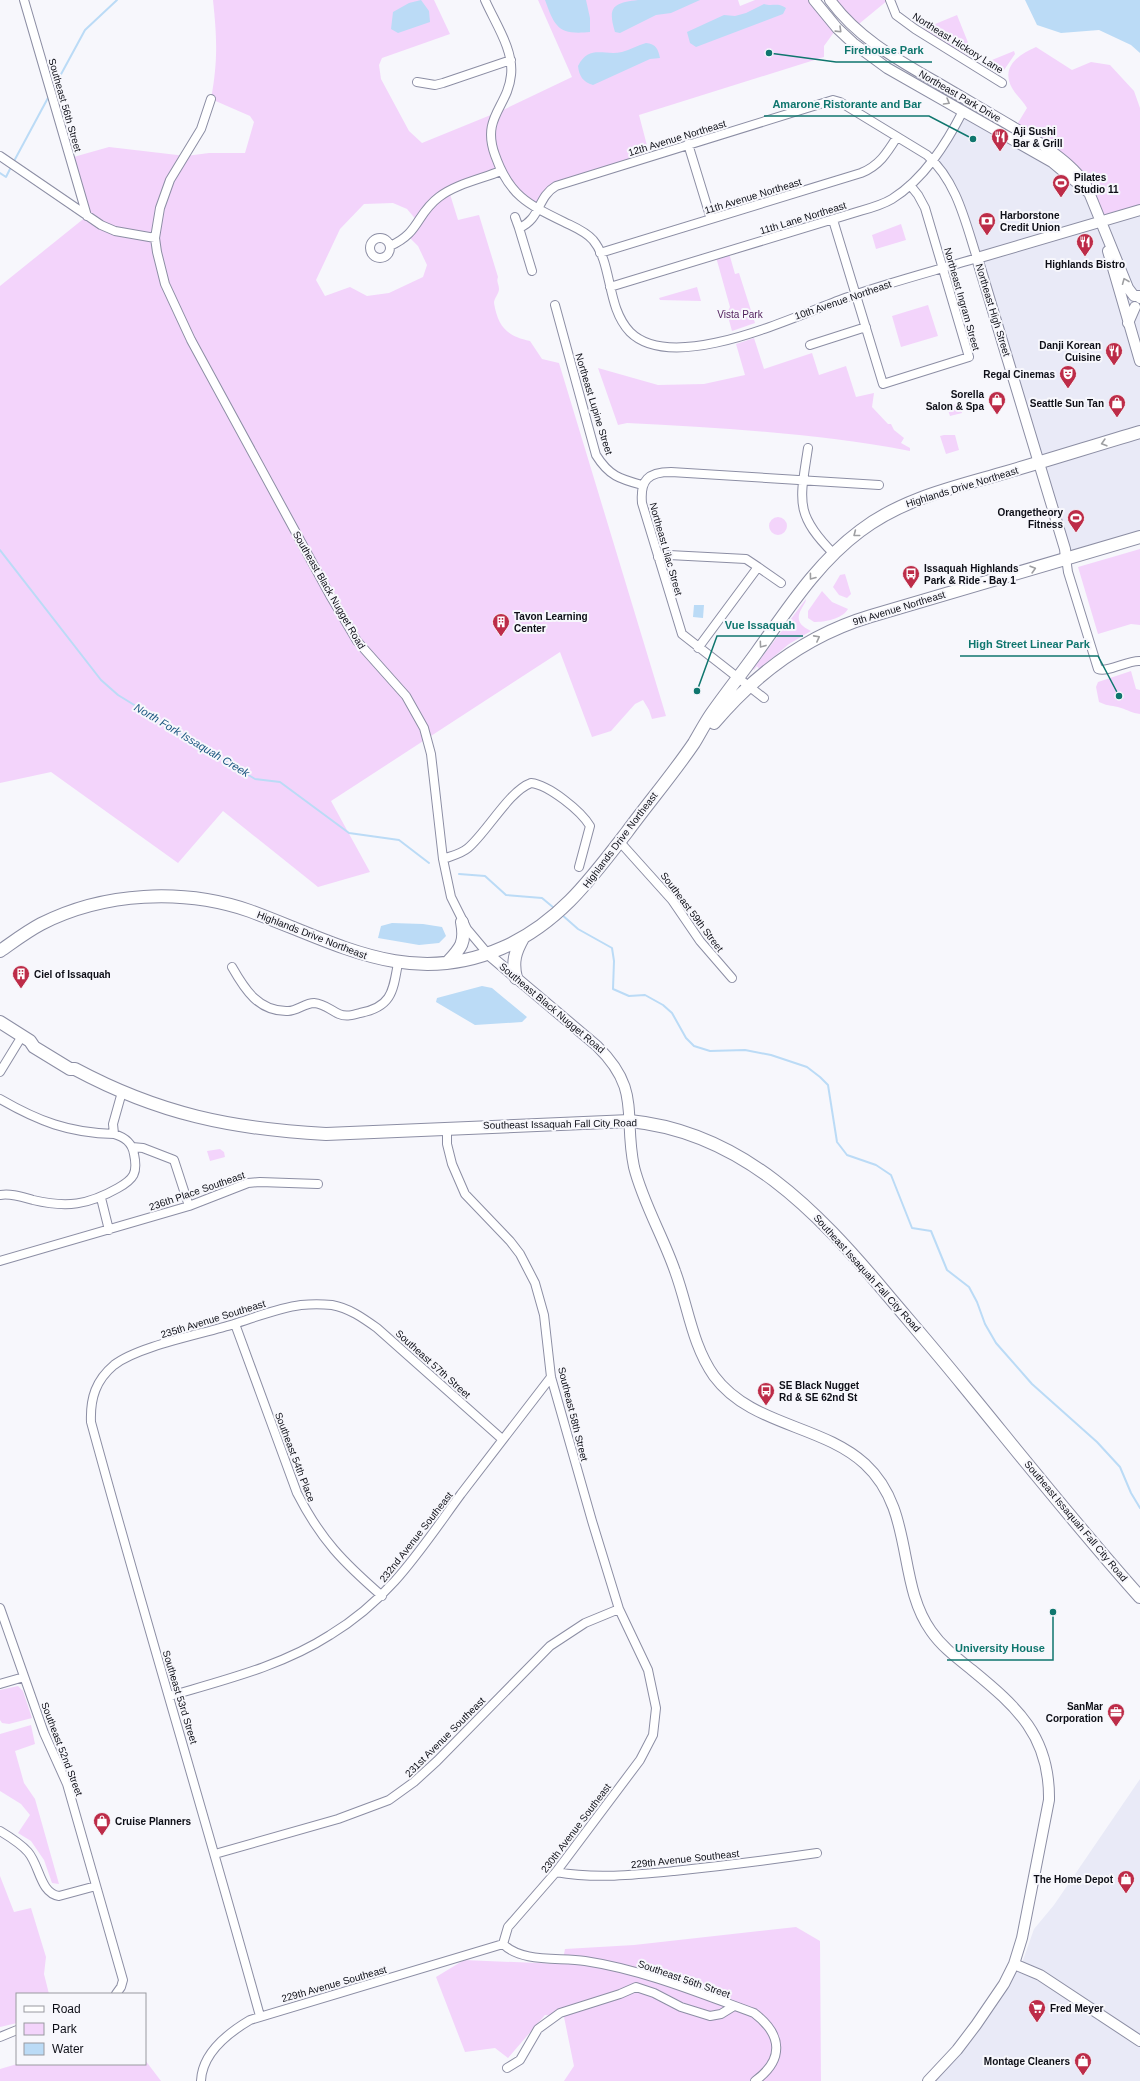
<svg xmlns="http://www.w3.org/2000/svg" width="1140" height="2081" viewBox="0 0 1140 2081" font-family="Helvetica,sans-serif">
<rect width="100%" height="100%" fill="#f7f7fc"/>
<path fill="#e9eaf7" d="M963 111 1140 210V537L1066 558 956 194 934 160Z
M1140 1779V2081H930L974 2033 1022 1963 1034 1929 1054 1905Z"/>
<path fill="#f3d4fb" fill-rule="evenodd" d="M213 0H434L450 34 382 58 379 65 381 79 409 131 422 143 503 110 572 77 538 0H738L740 6 755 0H814L837 28 824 46V57L639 115 650 157 556 186 539 210 501 171 449 191 458 220 479 215 498 277C496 282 499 284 499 289 499 294 494 298 494 303 498 327 507 336 530 341L542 359 559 363 666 716 652 719 649 710 643 700 635 704 611 731 592 737 560 652 331 801 370 872 318 887 223 811 178 863 51 772 0 783V286L87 216 70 158 109 147 186 156 209 153H245L254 122 250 116 211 99C218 61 217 38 213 0ZM393 203 407 209 418 222 408 236 418 246 427 265 423 277 389 293 367 296 350 287 325 296 316 280 340 229 364 204Z
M830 0H888L854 28Z
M957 15 973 55 968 57 923 29Z
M1036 47 1072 70 1091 62 1110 65 1134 91 1140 108V210L1101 221 1086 185 1015 128 1027 108C1023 101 1016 95 1012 88 1000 66 1020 54 1036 47Z
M1014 51 1015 54 1002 73 989 66 992 60Z
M901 224 906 240 876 249 872 235Z
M729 253 735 274 739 273 755 323 732 331 727 313 730 307 716 257Z
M697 287 701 301 660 300 659 298Z
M928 305 938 336 901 347 892 316Z
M754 338 764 369 812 353 819 375 846 366 856 397 874 393 872 407 888 424H891L894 430 904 438 901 443 910 448V451C817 433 722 428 627 423L618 425 598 368 658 385 704 384 745 375 736 344Z
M959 403 962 413 950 416 947 407Z
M944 435H955L959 450 946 454 940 436Z
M769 526a9 9 0 1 1 18 0a9 9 0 1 1-18 0Z
M1140 549V625L1131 624 1098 634 1078 567Z
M845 574 851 594 847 598 839 595 833 587 840 575Z
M822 591 832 602 848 609C842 619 825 622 814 622L808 618V611Z
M806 599C807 605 786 620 811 631L789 644 759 669 757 666 754 670 753 669Z
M1131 671 1136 689 1140 690V714C1132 713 1128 710 1121 708 1112 705 1110 707 1099 702L1096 687 1098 682Z
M220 1149 224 1152 225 1157 210 1161 207 1151Z
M18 1686 23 1691 32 1718 9 1724 2 1723 0 1720V1690Z
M31 1725 35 1744 15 1751 24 1783 35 1799 59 1884 52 1883 44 1860 31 1841 18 1833 30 1815 21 1804 0 1791V1734Z
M0 1876 14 1912 31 1908 46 1957 44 1974 49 1994H17V2023L0 2027Z
M796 1927 820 1941 821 2081H564L574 2066 564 2017 545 2015 508 2058 495 2048 465 2052 436 1977 464 1960 562 1964 565 1949 634 1945Z
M145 2060 161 2081H0V2069L17 2064H145Z"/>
<path fill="#bbdbf6" d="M421 0 429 11 430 22 398 33 391 29 393 12 409 3Z
M545 0H586L590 18V32C559 35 555 28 545 0Z
M638 0H700L671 13 656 15 620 33 615 32C607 6 614 3 638 0Z
M1025 0H1140V53L1131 45 1099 30 1061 33 1037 25Z
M764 4C773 7 776 2 786 8L783 14 696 47 690 43 687 32 724 15 735 16 746 13Z
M646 43C656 44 658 49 660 58L650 59 593 85C583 82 579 76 578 66 589 44 604 56 622 52 630 50 638 45 646 43Z
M694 605H704L703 618 693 617Z
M392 923 423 924 442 927 446 936 439 943 419 945 378 938 381 926Z
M482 986 492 988 527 1017 522 1022 475 1025 436 1002 437 998Z"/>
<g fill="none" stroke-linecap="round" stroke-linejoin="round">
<path stroke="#bbdbf6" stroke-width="2" d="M53 89 85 30 117 0
M13 163 49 96
M0 173 6 177 11 167
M0 550 101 680 118 695 255 779 280 782 349 833 399 840 429 863
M459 874 485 876 506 895 542 898 554 908
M561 914 578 929 612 948 614 961 613 989 629 996 645 995 663 1005 672 1013 686 1038 694 1046 710 1051 745 1050 771 1055 807 1067 820 1077 828 1085 837 1142 847 1155 876 1165 891 1175 912 1228 931 1231 947 1270 969 1287 977 1302 985 1324 996 1343 1032 1384 1097 1442 1120 1467 1131 1493 1140 1508"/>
<defs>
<path id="minor" d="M24 0 87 216
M485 0C495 23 514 50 511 75 508 107 481 117 495 155 509 195 527 204 564 222 574 227 585 231 593 240 613 264 606 307 630 332 674 376 799 314 848 297 891 282 934 271 977 258 965 221 957 182 927 155L840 102 833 100 556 186C537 197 541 219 519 228L532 271
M890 0 896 15 915 29 1002 83
M417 82 435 85 443 83 511 60
M211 99 201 129 170 180 160 208 155 238 157 252 165 284 191 340 331 597 357 641 406 696 424 728 431 754 443 859 451 897 467 929 488 954
M688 144 711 219
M0 156 101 225 115 231 155 238
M515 217 519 228
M833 220 883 384 969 357 925 208 918 195 910 185
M370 248a10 10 0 1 1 20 0a10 10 0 1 1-20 0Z
M390 246C420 233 416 214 439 197 456 184 481 179 501 171
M600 253 861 173C879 166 887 153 897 137
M610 287 860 211C871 208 882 205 892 199 924 179 946 144 963 111
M555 305 596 455C609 476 620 479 642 485
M810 345 866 327
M808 448C800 501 794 514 834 554
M658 557 669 555 746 559 758 567 698 648
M1066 558 1068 572 1098 669C1107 673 1128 660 1140 661
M758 567 781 583
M764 698 682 634 642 503C640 480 648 472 671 472L879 485
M619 841 672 900 700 941 732 978
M443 859C451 856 461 854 468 848 487 832 509 791 531 783 549 785 581 811 590 826L579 867
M232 967C245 990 259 1012 288 1011 297 1011 305 1003 314 1003 325 1004 330 1010 339 1014 346 1017 353 1015 360 1013 392 1007 393 991 398 963
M0 1072 22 1036
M0 1099C38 1121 69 1133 114 1134
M447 1129V1144L452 1164 465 1194 510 1241 520 1254 535 1283 544 1315 551 1377 592 1521 619 1609 648 1670 656 1708 653 1735 640 1760 556 1872 508 1927 503 1944
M132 1147 143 1148 174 1160 189 1206
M0 1195C11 1193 22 1197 33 1200 67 1208 88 1205 118 1188 134 1179 138 1173 134 1154 132 1142 124 1137 114 1134L113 1124 122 1092
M101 1198 109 1230
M0 1261 189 1206 248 1183 260 1182 318 1184
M235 1324 297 1493C321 1540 343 1562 382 1596
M0 1608 44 1733 67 1784 123 1980 121 1987 116 1994
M0 1684 24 1677
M170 1696C224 1680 282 1666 330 1635 391 1598 420 1550 461 1494 491 1455 521 1416 551 1377
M0 1831C10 1837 20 1843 28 1852 40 1866 40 1893 59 1896L96 1886
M215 1854 338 1819 389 1800 414 1782 437 1761 550 1646 585 1623 619 1609
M556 1872C595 1879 634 1875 674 1871 722 1866 769 1860 817 1853
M503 1944C522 1963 559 1957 585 1961 644 1970 699 1993 754 2013 783 2035 784 2060 755 2081
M260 2016C205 1817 145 1620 91 1422 90 1398 96 1380 114 1365 138 1346 203 1334 234 1324 256 1317 278 1308 301 1305 311 1304 322 1304 332 1305 349 1308 363 1318 377 1328L502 1439
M0 2037 17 2030
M507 2068 520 2060 538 2029 560 2013 620 1994 636 1987 654 1993 681 2007 710 2016 721 2014 734 2006
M201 2081C202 2054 228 2033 250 2020L503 1944"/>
<path id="tertiary" d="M814 0 837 28 853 43 887 68 1052 162 1088 192
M830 0C859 40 902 62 943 86 977 106 1010 125 1043 145 1059 157 1075 168 1086 185L1128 288 1134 296H1139L1140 298
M1108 251 1140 361
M1128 323 1135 307
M1066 558 1065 549 977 258 1140 210
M488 954 597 1046C642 1090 623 1115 634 1167 643 1203 663 1236 675 1271 688 1306 692 1345 714 1376 751 1426 821 1424 865 1464 915 1510 896 1582 931 1631 942 1647 957 1658 972 1670 1017 1707 1050 1736 1049 1800L1022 1938 1014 1964 1004 1984 976 2025 957 2050 928 2081
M1014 1964 1040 1975 1140 2041"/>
<path id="secondary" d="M714 723C757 672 807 635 871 616L1140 537
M0 951C13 942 26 932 41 924 104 892 183 888 250 911 335 942 409 989 502 948 558 924 591 879 627 832 649 802 673 774 694 743 700 733 705 723 712 713 726 693 742 673 757 652 788 609 817 563 860 531 903 498 956 487 1007 472 1052 459 1096 445 1140 432
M447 963C461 948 466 943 462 922
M516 978C512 962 515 952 523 938
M0 1022 30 1041 34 1047 70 1069H75C159 1114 232 1129 326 1134L630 1121C742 1132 817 1211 885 1292 911 1323 938 1354 963 1385 1022 1457 1079 1529 1140 1597"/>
</defs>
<use href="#minor" stroke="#8c8ea4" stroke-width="10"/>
<use href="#tertiary" stroke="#8c8ea4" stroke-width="12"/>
<use href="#secondary" stroke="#8c8ea4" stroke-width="14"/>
<use href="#minor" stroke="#fff" stroke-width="8"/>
<use href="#tertiary" stroke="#fff" stroke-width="10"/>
<use href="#secondary" stroke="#fff" stroke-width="12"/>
</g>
<defs><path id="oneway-chevron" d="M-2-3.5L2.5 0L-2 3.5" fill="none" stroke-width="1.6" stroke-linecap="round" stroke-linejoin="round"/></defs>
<g stroke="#9e9fa2">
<use href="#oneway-chevron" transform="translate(839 30) rotate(44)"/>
<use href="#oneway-chevron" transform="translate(947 102) rotate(30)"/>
<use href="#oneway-chevron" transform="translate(1125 281) rotate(-112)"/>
<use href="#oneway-chevron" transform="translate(1104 443) rotate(164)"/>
<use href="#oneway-chevron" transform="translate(856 534) rotate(142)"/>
<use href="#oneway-chevron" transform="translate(1033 569) rotate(-16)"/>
<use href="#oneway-chevron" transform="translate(812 577) rotate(127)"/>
<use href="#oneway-chevron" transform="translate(817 638) rotate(-28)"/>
<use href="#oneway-chevron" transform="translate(762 645) rotate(126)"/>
</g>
<defs>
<symbol id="restaurant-pin" viewBox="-11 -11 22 30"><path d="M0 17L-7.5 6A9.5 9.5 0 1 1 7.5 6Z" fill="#bd2c48" stroke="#f7f7fc"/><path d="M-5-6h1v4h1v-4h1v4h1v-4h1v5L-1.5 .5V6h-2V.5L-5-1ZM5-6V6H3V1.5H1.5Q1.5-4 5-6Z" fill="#fff"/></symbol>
<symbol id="stadium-pin" viewBox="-11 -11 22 30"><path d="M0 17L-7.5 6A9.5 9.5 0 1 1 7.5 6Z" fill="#bd2c48" stroke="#f7f7fc"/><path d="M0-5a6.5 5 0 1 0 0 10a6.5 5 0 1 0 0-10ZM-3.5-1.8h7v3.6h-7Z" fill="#fff"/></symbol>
<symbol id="bank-pin" viewBox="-11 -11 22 30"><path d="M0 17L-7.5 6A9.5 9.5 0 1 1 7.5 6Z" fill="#bd2c48" stroke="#f7f7fc"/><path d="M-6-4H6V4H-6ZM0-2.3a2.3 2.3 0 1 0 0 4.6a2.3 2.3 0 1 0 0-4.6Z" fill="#fff"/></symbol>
<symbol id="theatre-pin" viewBox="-11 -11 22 30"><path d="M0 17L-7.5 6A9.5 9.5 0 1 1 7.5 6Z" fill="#bd2c48" stroke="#f7f7fc"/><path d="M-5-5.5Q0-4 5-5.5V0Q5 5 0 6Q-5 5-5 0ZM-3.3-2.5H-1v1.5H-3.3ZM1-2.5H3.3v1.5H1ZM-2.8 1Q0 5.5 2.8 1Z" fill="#fff"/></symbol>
<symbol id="shop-pin" viewBox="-11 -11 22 30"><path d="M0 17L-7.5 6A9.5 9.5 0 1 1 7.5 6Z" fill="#bd2c48" stroke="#f7f7fc"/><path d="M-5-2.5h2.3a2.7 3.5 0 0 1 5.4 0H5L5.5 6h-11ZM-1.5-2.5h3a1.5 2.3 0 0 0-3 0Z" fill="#fff"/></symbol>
<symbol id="bus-pin" viewBox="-11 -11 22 30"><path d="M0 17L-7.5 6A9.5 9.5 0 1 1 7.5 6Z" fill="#bd2c48" stroke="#f7f7fc"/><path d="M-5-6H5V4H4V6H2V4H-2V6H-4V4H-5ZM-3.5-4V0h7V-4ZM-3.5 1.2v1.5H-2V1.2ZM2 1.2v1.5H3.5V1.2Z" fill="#fff"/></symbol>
<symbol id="building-pin" viewBox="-11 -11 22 30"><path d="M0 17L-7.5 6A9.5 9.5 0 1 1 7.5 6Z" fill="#bd2c48" stroke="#f7f7fc"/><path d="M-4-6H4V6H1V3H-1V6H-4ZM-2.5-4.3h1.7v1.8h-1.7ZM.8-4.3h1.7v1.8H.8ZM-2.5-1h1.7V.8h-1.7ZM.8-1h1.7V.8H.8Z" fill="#fff"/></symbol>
<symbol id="office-pin" viewBox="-11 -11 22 30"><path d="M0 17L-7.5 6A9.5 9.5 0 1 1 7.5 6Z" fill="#bd2c48" stroke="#f7f7fc"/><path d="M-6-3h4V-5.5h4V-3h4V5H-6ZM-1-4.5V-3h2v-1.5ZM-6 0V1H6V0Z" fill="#fff"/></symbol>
<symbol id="supermarket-pin" viewBox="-11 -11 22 30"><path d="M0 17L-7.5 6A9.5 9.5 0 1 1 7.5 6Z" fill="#bd2c48" stroke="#f7f7fc"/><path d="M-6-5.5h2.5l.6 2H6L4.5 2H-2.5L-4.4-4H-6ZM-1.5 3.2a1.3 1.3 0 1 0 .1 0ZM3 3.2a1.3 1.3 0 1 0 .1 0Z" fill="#fff"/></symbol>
</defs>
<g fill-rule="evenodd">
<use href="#restaurant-pin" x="990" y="127" width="20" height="27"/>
<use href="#stadium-pin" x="1051" y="173" width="20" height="27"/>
<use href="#bank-pin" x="977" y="211" width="20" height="27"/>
<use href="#restaurant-pin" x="1075" y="232" width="20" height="27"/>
<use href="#restaurant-pin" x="1104" y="341" width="20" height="27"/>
<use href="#theatre-pin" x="1058" y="364" width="20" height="27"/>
<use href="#shop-pin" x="987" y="390" width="20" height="27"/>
<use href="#shop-pin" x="1107" y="393" width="20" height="27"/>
<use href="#stadium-pin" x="1066" y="508" width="20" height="27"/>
<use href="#bus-pin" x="901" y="564" width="20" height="27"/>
<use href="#building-pin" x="491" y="612" width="20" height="27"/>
<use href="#building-pin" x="11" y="964" width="20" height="27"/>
<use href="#bus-pin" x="756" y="1381" width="20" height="27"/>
<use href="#office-pin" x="1106" y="1702" width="20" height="27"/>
<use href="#shop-pin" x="92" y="1811" width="20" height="27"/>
<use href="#shop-pin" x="1116" y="1869" width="20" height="27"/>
<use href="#supermarket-pin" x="1027" y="1998" width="20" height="27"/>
<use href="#shop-pin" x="1073" y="2051" width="20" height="27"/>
</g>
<g text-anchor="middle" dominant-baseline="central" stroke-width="4" stroke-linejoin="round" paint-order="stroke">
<g font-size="10" fill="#0d0e16" stroke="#f7f7fc">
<text transform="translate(958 43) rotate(32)">Northeast Hickory Lane</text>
<text transform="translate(960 96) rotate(30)">Northeast Park Drive</text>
<text transform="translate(65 105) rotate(74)">Southeast 56th Street</text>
<text transform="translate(677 138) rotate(-17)">12th Avenue Northeast</text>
<text transform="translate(753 196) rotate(-17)">11th Avenue Northeast</text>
<text transform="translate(803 218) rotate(-17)">11th Lane Northeast</text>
<text transform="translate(962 299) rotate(74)">Northeast Ingram Street</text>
<text transform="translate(843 300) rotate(-19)">10th Avenue Northeast</text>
<text transform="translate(993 310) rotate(73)">Northeast High Street</text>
<text transform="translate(594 404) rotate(73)">Northeast Lupine Street</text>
<text transform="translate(962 487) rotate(-17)">Highlands Drive Northeast</text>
<text transform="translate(666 549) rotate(74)">Northeast Lilac Street</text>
<text transform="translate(329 590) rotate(60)">Southeast Black Nugget Road</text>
<text transform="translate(899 608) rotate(-17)">9th Avenue Northeast</text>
<text transform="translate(620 840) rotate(-53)">Highlands Drive Northeast</text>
<text transform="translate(692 912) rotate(53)">Southeast 59th Street</text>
<text transform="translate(312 935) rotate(21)">Highlands Drive Northeast</text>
<text transform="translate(552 1008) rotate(40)">Southeast Black Nugget Road</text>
<text transform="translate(560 1124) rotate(-1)">Southeast Issaquah Fall City Road</text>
<text transform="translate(197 1191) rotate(-19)">236th Place Southeast</text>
<text transform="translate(867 1273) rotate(48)">Southeast Issaquah Fall City Road</text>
<text transform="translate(213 1319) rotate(-17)">235th Avenue Southeast</text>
<text transform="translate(433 1364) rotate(42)">Southeast 57th Street</text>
<text transform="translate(573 1414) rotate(76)">Southeast 58th Street</text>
<text transform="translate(295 1457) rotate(69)">Southeast 54th Place</text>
<text transform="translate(1076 1521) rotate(50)">Southeast Issaquah Fall City Road</text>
<text transform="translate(416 1537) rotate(-52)">232nd Avenue Southeast</text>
<text transform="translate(180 1697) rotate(73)">Southeast 53rd Street</text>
<text transform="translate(445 1737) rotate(-45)">231st Avenue Southeast</text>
<text transform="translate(62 1749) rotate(69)">Southeast 52nd Street</text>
<text transform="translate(576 1828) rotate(-53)">230th Avenue Southeast</text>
<text transform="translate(685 1859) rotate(-6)">229th Avenue Southeast</text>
<text transform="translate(684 1979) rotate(19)">Southeast 56th Street</text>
<text transform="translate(334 1984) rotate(-16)">229th Avenue Southeast</text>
</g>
<g font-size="10" font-weight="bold" fill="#0d0e16" stroke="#f7f7fc" text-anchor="start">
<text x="1013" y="131">Aji Sushi<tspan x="1013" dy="12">Bar &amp; Grill</tspan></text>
<text x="1074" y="177">Pilates<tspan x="1074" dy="12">Studio 11</tspan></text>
<text x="1000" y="215">Harborstone<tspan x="1000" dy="12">Credit Union</tspan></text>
<text x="1085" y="264" text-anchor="middle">Highlands Bistro</text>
<text x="1101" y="345" text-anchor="end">Danji Korean<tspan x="1101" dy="12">Cuisine</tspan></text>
<text x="1055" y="374" text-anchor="end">Regal Cinemas</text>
<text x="984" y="394" text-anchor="end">Sorella<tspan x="984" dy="12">Salon &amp; Spa</tspan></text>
<text x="1104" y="403" text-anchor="end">Seattle Sun Tan</text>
<text x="1063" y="512" text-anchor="end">Orangetheory<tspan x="1063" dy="12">Fitness</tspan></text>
<text x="924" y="568">Issaquah Highlands<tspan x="924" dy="12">Park &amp; Ride - Bay 1</tspan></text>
<text x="514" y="616">Tavon Learning<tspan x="514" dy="12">Center</tspan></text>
<text x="34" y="974">Ciel of Issaquah</text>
<text x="779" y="1385">SE Black Nugget<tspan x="779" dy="12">Rd &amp; SE 62nd St</tspan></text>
<text x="1103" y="1706" text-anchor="end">SanMar<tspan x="1103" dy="12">Corporation</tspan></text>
<text x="115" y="1821">Cruise Planners</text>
<text x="1113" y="1879" text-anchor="end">The Home Depot</text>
<text x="1050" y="2008">Fred Meyer</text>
<text x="1070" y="2061" text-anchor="end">Montage Cleaners</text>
</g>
<g font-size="10" fill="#4e1c5a" stroke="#f7f7fc">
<text x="740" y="314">Vista Park</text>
</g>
<g font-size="11" font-style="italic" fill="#19557f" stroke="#f7f7fc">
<text transform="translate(192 740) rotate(31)">North Fork Issaquah Creek</text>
</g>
</g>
<path fill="none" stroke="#0f766e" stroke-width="1.5" d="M769 53L836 62H932M973 139L929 116H764M697 691L717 636H803M1119 696L1098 656H960M1053 1612L1053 1660H947"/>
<g fill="#0f766e" stroke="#f7f7fc" stroke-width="1.5">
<circle cx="769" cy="53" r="4"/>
<circle cx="973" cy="139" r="4"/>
<circle cx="697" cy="691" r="4"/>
<circle cx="1119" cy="696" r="4"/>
<circle cx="1053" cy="1612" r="4"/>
</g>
<g font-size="11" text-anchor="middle" font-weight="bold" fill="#0f766e" stroke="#f7f7fc" stroke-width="4" stroke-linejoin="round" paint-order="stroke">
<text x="884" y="54">Firehouse Park</text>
<text x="847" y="108">Amarone Ristorante and Bar</text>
<text x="760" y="629">Vue Issaquah</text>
<text x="1029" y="648">High Street Linear Park</text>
<text x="1000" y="1652">University House</text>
</g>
<rect x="16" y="1993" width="130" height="72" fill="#f7f7fc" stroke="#999aa0"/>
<rect x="24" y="2006" width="20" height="6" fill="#ffffff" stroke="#999aa0"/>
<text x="52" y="2013" font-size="12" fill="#0d0e16">Road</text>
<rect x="24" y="2023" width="20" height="12" fill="#f3d4fb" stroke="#999aa0"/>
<text x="52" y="2033" font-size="12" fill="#0d0e16">Park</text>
<rect x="24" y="2043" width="20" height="12" fill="#bbdbf6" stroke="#999aa0"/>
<text x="52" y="2053" font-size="12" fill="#0d0e16">Water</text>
</svg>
